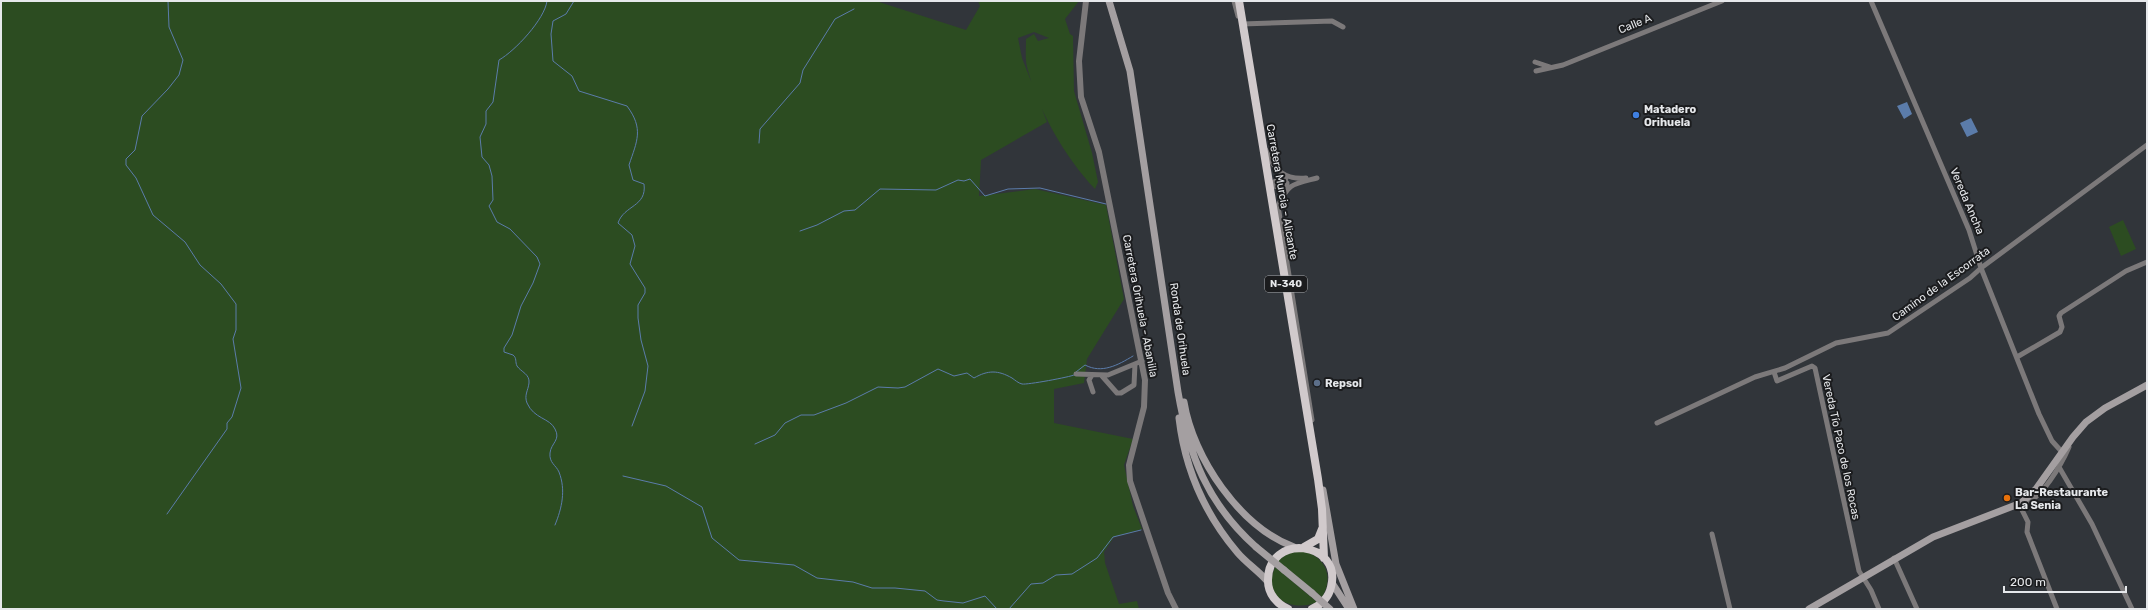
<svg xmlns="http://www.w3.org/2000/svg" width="2148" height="610" viewBox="0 0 2148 610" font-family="Rubik,sans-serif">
<rect width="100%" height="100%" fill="#31353a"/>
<path fill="#2c4c21" d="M1 1H876L966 30 980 6 978 1H1079L1065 19 1070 34 1073 36 1074 91 1092 153 1098 182 1095 189C1064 156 1038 110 1027 67 1025 58 1026 48 1026 39L1034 34 1038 41 1049 38 1034 32 1018 38 1022 58 1047 122 981 160 979 196 1035 189 1106 205 1124 299 1087 359 1084 383 1054 389V423L1133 439 1124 465 1133 506 1142 529 1114 537 1104 552 1105 563 1119 604 1137 601 1139 609H1Z
M2123 220 2136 249 2121 256 2109 227Z
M1304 551C1326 558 1334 577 1322 597L1278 561 1288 553Z
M1275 567 1317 602C1301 610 1272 605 1271 582 1271 577 1274 571 1275 567Z"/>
<path fill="#5b7caa" d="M1907 102 1912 114 1904 119 1897 106Z
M1971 118 1978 132 1967 137 1960 123Z"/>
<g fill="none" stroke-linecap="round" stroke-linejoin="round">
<path stroke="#5b7caa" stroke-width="1" d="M547 1C545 19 515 51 499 60L493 102 486 111V124L480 137 482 157 489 165 492 176 493 200 489 206 497 222 510 229 537 257 540 264 533 283 521 306 512 335 504 348V352C507 353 510 354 513 355 517 358 515 362 517 366 521 372 530 374 529 383 528 391 524 395 527 403 534 419 550 418 555 429 561 440 551 443 550 453 549 463 556 465 559 472 566 490 562 508 555 525
M574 1 566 14 553 21 551 34 553 61 572 76 579 91 627 106C644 129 637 141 629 165L633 180 644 184C647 207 624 205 618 223L632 235 635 246 630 264 645 288V293L638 305V318L641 340 648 366 645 391 632 426
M759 143 760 129 800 83 803 70 835 19 854 9
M800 231 817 225 844 211 855 210 880 189 936 190 958 180 964 181 970 179 985 196 1008 189 1040 188 1106 204
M1076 372 1085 365C1102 374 1118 365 1133 356
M755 444 775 435 785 423 801 415H814L846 403 878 387 898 388 905 387 938 369 954 376 967 373 974 378C988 370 998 370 1012 378 1015 380 1018 383 1022 384 1027 385 1070 377 1074 375
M623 476 666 486 702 507 712 538 739 560 794 565 817 578 853 582 872 588H895L925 591 937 600 944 601 963 603 985 596 997 609H1009L1031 584 1043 583 1056 575 1072 574 1097 558 1113 537 1141 530
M167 514 227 429V423L232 417 241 388 233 339 236 330V304L221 284 200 265 185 242 153 215 136 178 126 165V159L135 150 142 116 168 89 179 75 183 60 169 27 168 1"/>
<path stroke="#7c797a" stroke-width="5" d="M1234 1 1238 16
M1871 1 1969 230 1981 268 2039 414 2052 441 2062 452
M1242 24 1332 21 1343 27
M1535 62 1550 67
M1536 71 1563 65 1722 1
M1266 150C1273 170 1285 180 1306 178
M1269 185 1286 189 1287 183 1283 179
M1269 185 1279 179 1286 178
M2017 357 2060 332 2062 327 2059 316 2061 313 2126 271 2147 262
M1774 372 1777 381 1812 366 1815 368 1859 571 1871 590 1879 609
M1076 374 1108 375 1142 361
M1092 375 1089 380 1093 392
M1102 376 1117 393H1121L1134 385 1135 364
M1312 420 1278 206C1288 183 1293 184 1317 178
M1657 423 1755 377 1785 368 1836 343 1888 333 1970 278 1981 268 2147 145
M2059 467 2092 524 2132 609
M2022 503C2040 504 2063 461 2069 447
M2019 504 2028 522 2027 532 2057 609
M1712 534 1730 609
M1894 558 1917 609"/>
<path stroke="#7c797a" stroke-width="6" d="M1086 1 1079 61 1081 97 1099 152 1145 380 1144 407 1129 465 1130 481 1168 593 1176 609"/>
<path stroke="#a49fa1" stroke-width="7" d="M1109 1 1130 71 1178 392C1189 456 1207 503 1256 547
M1184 402C1193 458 1240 527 1294 547
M1179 418C1185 469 1204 513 1237 552 1246 563 1259 571 1268 582
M1323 490 1336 564 1354 609
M1284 570 1312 593
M1332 583 1349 609
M1809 609 1933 537 2021 503 2036 489 2073 437 2086 422 2105 408 2147 385"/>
<path stroke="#d1cacc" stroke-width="8" d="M1239 1 1318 479 1322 509 1324 558
M1304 547 1318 539 1322 529
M1288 609C1277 604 1268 594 1268 581 1267 532 1343 541 1331 587 1329 597 1321 605 1312 609"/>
<path stroke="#a49fa1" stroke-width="7" d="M1256 547 1284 570
M1312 593 1330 609"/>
</g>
<circle fill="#3f7fe0" stroke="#1b1c1e" stroke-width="1.5" cx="1636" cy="115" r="4"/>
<circle fill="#5c6f8a" stroke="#1b1c1e" stroke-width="1.5" cx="1317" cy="383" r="4"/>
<circle fill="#e8710a" stroke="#1b1c1e" stroke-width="1.5" cx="2007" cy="498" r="4"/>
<g text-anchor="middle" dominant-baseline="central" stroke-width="4" stroke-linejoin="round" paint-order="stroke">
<rect fill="#1b1c1e" stroke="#a9abae" stroke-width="1" x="1265" y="276" width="42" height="16" rx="3"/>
<g font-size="10" font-weight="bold" fill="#e6e8eb">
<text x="1286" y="284">N-340</text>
</g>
<g font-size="11" fill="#e6e8eb" stroke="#1b1c1e">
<text transform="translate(1635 24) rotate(-22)">Calle A</text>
<text transform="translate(1282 192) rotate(80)">Carretera Murcia - Alicante</text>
<text transform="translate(1967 201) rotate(67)">Vereda Ancha</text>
<text transform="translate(1941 284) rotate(-36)">Camino de la Escorrata</text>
<text transform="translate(1140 306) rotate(79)">Carretera Orihuela - Abanilla</text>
<text transform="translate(1180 329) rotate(82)">Ronda de Orihuela</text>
<text transform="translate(1841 447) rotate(78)">Vereda Tío Paco de los Rocas</text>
</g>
<g font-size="11" font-weight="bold" fill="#e6e8eb" stroke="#1b1c1e" text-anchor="start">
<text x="1644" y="109">Matadero<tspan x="1644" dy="13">Orihuela</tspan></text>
<text x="1325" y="383">Repsol</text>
<text x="2015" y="492">Bar-Restaurante<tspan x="2015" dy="13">La Senia</tspan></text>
</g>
</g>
<rect width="2148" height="610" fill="none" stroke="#e6e8eb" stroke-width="4"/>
<path d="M2004 586v6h122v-6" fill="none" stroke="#e6e8eb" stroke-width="2"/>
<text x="2010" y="586" font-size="12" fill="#e6e8eb" stroke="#1b1c1e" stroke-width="3" paint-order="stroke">200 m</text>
</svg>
